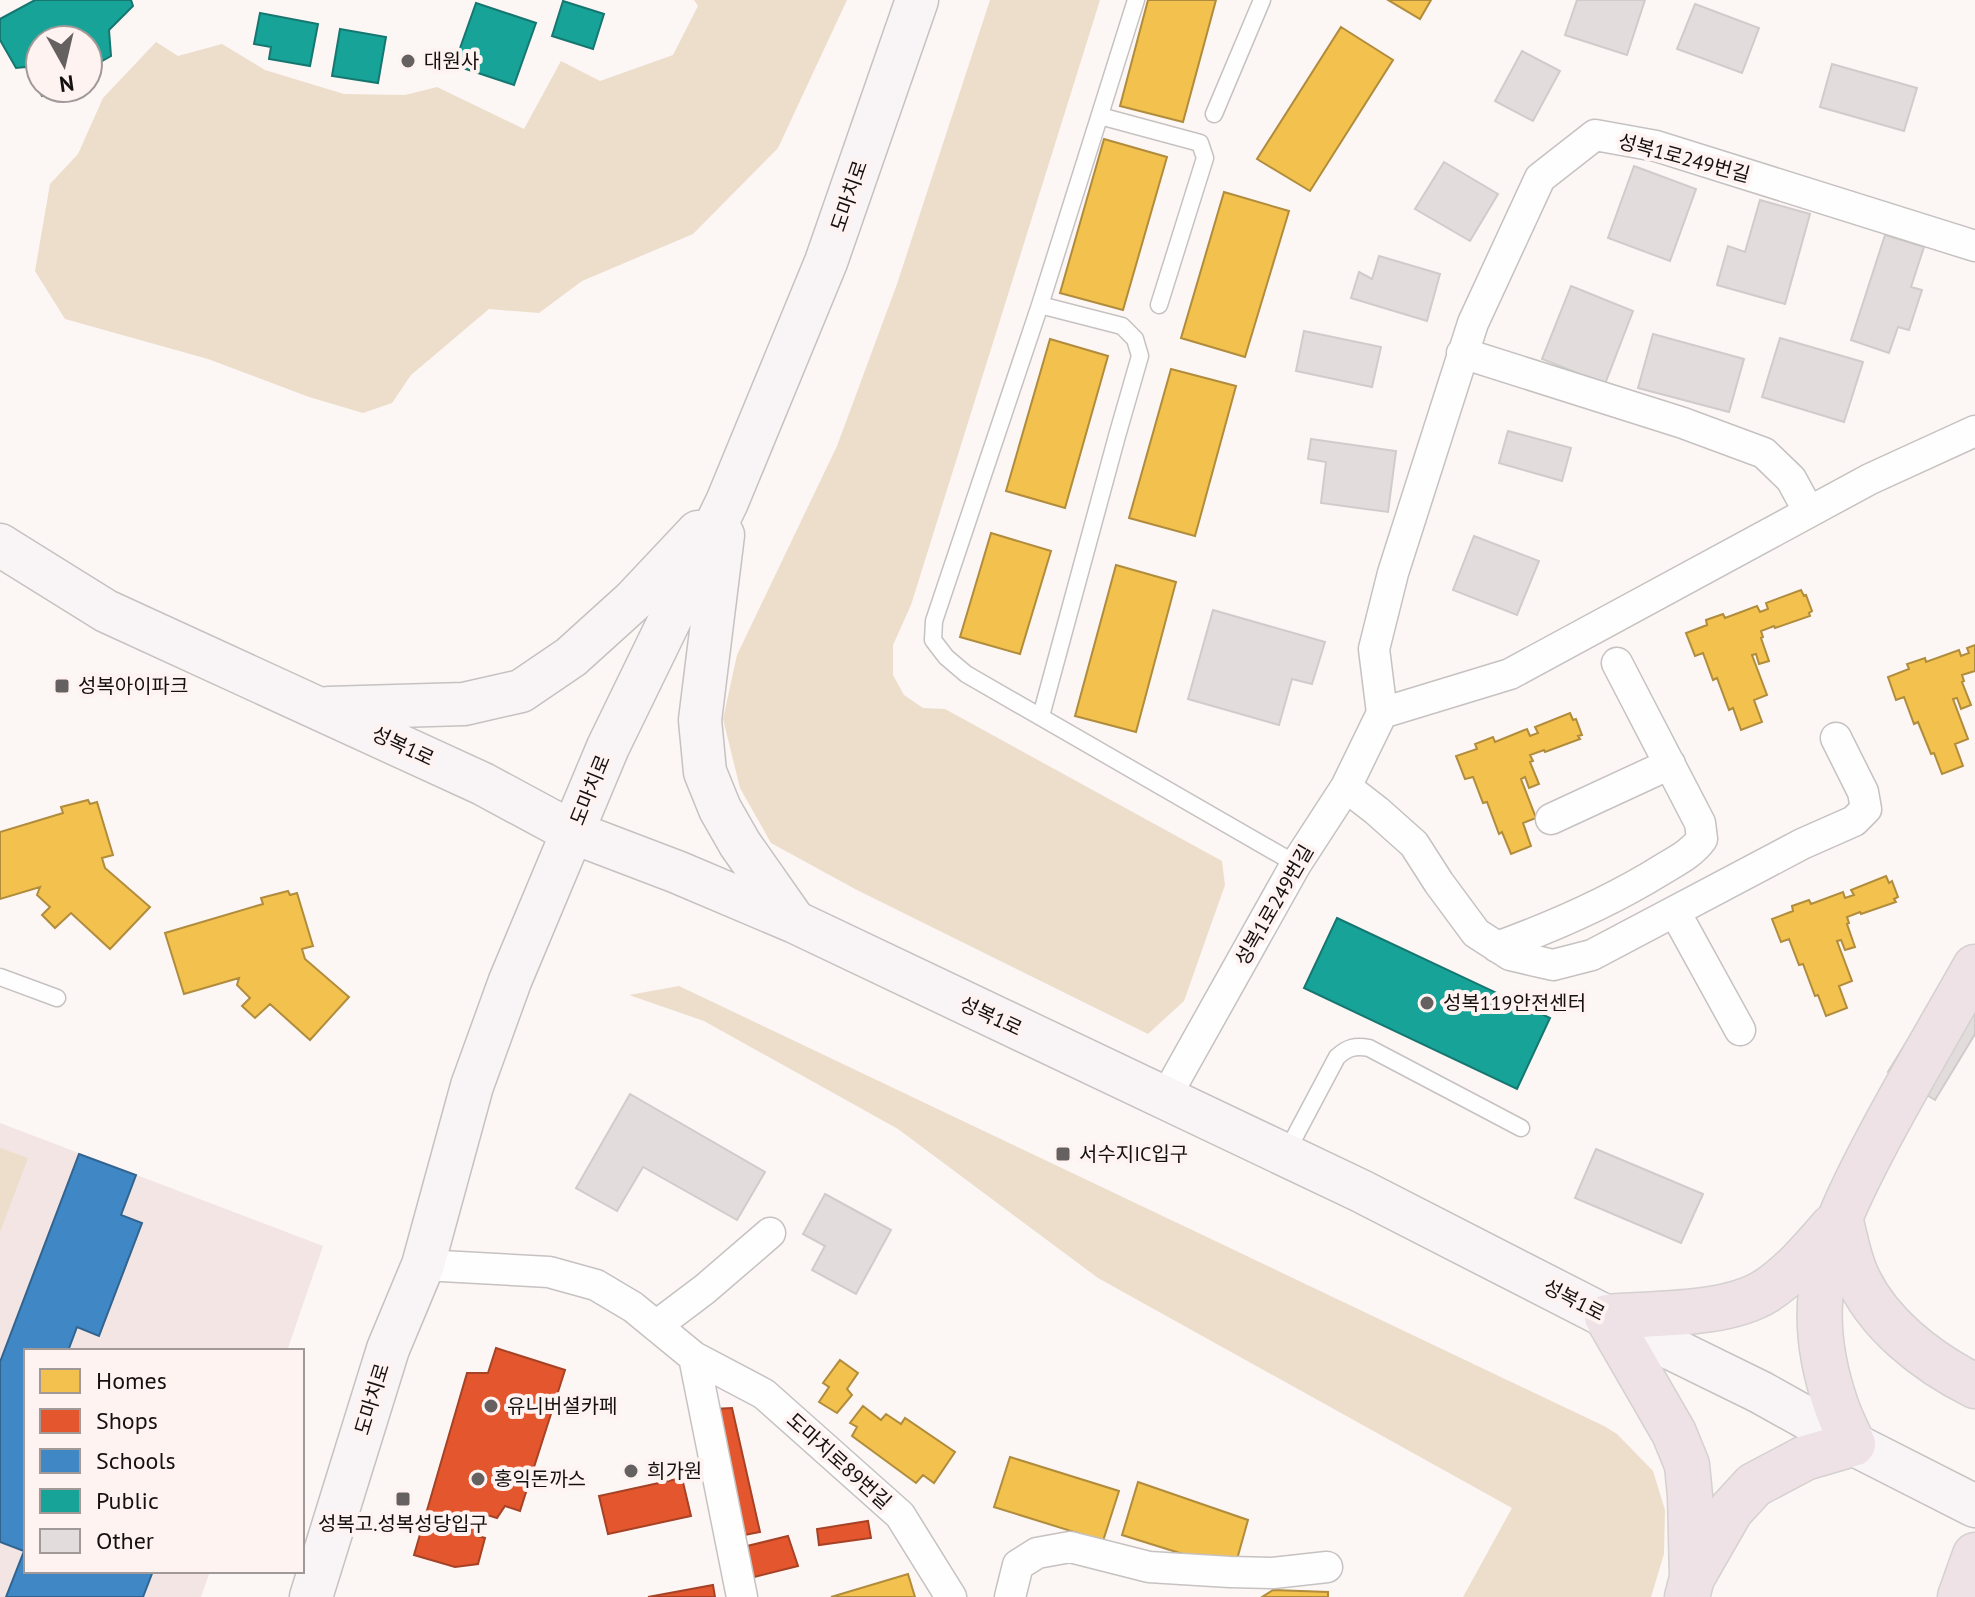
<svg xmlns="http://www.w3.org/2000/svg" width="1975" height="1597" viewBox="0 0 1975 1597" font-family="'PT Sans','Noto Sans KR',sans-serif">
<rect width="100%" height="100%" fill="#fcf6f5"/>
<path fill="#f2e5e4" d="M0 1123 323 1246 287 1351H26V1571H210L201 1597H0Z"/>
<path fill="#ecdecb" d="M694 0H847L778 148 693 234 582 281 539 313 489 309 411 375 392 403 363 413 309 397 208 359 65 319 35 271 50 184 78 154 103 98 156 42 178 56 222 44 265 70 344 94 405 95 437 87 524 129 561 61 600 81 673 55 698 6Z
M990 0H1100L911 605 893 645V675L904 695 923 708 945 709 1222 861 1225 885 1184 1001 1148 1034 855 889 771 843 740 788 723 719 737 655 837 446 897 284Z
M679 986 1604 1426 1617 1434 1653 1471 1665 1510 1664 1554 1651 1597H1463L1512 1508 1098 1278 898 1129 704 1021 629 995Z
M0 1148 28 1158 0 1232Z"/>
<path fill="#f2c14e" stroke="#b08c3c" stroke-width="2" d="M1148 0H1216L1183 122 1120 106Z
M1388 0H1431L1420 19Z
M1341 27 1393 60 1310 191 1257 159Z
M1104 139 1167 157 1123 310 1060 293Z
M1224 192 1289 211 1245 357 1181 338Z
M1050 339 1108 356 1065 508 1006 491Z
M1171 369 1236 386 1195 536 1129 518Z
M991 533 1051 551 1020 654 960 637Z
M1116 565 1176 582 1136 732 1075 716Z
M1801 590 1804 596 1806 595 1812 611 1809 613 1810 616 1775 628 1774 626 1761 631 1763 637 1761 638 1769 661 1759 664 1756 654 1752 655 1767 695 1754 700 1762 722 1741 730 1733 708 1729 710 1717 678 1713 680 1703 653 1695 656 1686 633 1707 625 1706 620 1723 614 1725 618 1757 606 1760 612 1768 609 1766 603Z
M1975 645V671L1962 675 1964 681 1962 682 1971 705 1961 709 1957 698 1953 699 1968 739 1955 744 1963 766 1942 774 1934 753 1931 754 1918 722 1914 724 1904 697 1896 700 1888 677 1909 669 1907 664 1925 658 1926 662 1959 650 1961 656 1969 653 1967 648Z
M1570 713 1573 720 1576 719 1582 735 1578 736 1580 739 1545 752 1544 750 1530 755 1533 761 1530 762 1539 784 1529 788 1525 777 1521 779 1536 818 1523 823 1531 846 1511 854 1502 832 1499 834 1487 802 1483 803 1473 777 1465 779 1456 756 1477 749 1475 744 1493 737 1495 742 1527 729 1530 736 1538 733 1535 727Z
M88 800 90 804 97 802 113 855 102 858 105 868 150 907 110 949 71 913 55 928 42 915 50 907 37 895 40 887 0 899V832L63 813 61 807Z
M1886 876 1889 883 1892 881 1898 897 1894 899 1896 902 1861 914 1860 912 1847 917 1849 923 1847 924 1855 947 1845 950 1841 940 1837 941 1852 981 1839 986 1847 1008 1826 1016 1818 995 1815 996 1803 964 1799 965 1789 939 1781 942 1772 919 1793 911 1792 906 1809 900 1811 904 1843 892 1845 898 1854 895 1851 890Z
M288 891 290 895 297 893 313 946 302 949 305 959 349 997 310 1040 270 1004 255 1018 242 1006 250 998 237 985 239 978 184 994 165 933 263 904 261 898Z
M840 1360 858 1373 847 1389 852 1395 837 1413 819 1402 829 1387 823 1383Z
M863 1406 881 1420 886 1414 901 1424 905 1418 955 1452 934 1483 923 1475 916 1483 852 1436 857 1427 850 1423Z
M1010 1457 1119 1491 1103 1541 994 1507Z
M1138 1482 1248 1520 1234 1570 1122 1535Z
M908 1574 915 1597H831Z
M1273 1590 1328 1592V1597H1262Z"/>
<path fill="#e4572e" stroke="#a64225" stroke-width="2" d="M496 1348 565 1370 520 1511 505 1506 497 1518 481 1513 475 1535 485 1538 478 1564 455 1567 414 1555 467 1373H488Z
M732 1408 760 1532 739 1536 713 1409Z
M682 1478 691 1516 608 1534 599 1496Z
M868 1521 871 1538 819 1545 817 1529Z
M788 1536 798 1566 750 1578 743 1547Z
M713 1585 715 1597H648Z"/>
<path fill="#3f88c5" stroke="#32648f" stroke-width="2" d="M79 1154 136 1175 121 1215 142 1223 99 1336 77 1327 68 1351H26V1571H153L143 1597H6L24 1551 0 1542V1362Z"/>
<path fill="#17a398" stroke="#167770" stroke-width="2" d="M35 0H131L133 6 109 30 111 56 88 69V40H40V88H56L42 96 26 67 16 68 0 40V19Z
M563 1 604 14 593 49 552 36Z
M476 3 536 23 514 85 454 65Z
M260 13 318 24 310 66 269 59 271 47 254 44Z
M340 29 386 37 378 83 332 76Z
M1337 918 1550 1018 1517 1089 1304 988Z"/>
<path fill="#e2dddc" stroke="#d0cccb" stroke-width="2" d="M1577 0H1645L1627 55 1565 35Z
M1695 4 1759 28 1742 73 1677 49Z
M1522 51 1560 71 1533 121 1495 101Z
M1832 64 1917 88 1904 131 1820 107Z
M1444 162 1498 194 1470 241 1415 209Z
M1634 166 1696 189 1670 261 1608 238Z
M1760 200 1810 214 1785 304 1717 285 1728 246 1745 252Z
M1885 235 1924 247 1911 287 1922 290 1909 330 1898 327 1889 353 1851 340Z
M1379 256 1440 274 1427 321 1351 298 1359 272 1372 279Z
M1571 286 1633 311 1605 384 1542 359Z
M1304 331 1381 347 1372 387 1296 371Z
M1653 334 1744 359 1729 412 1638 388Z
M1780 338 1863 362 1844 422 1762 397Z
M1508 431 1571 448 1562 481 1499 463Z
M1311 439 1396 451 1388 512 1321 503 1326 462 1308 459Z
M1474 536 1539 561 1517 615 1453 590Z
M1213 610 1325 642 1312 684 1292 679 1279 725 1188 699Z
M1937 992 1975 1014V1034L1935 1100 1888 1072Z
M630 1094 765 1172 737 1220 643 1167 617 1211 576 1188Z
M1596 1149 1703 1194 1681 1243 1575 1198Z
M825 1194 891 1230 856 1294 812 1270 825 1246 803 1234Z"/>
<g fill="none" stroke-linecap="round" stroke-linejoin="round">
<defs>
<path id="lane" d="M1136 0 1040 305 934 621 933 640 946 657 966 674 1296 864
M1214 114 1262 0
M1100 116 1200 143 1205 158 1159 305
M1040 305 1122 326 1135 339 1140 356 1117 436 1041 716
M0 977 57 998
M1285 1155 1337 1057C1347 1048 1355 1045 1369 1048L1521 1128"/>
<path id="street" d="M1462 353 1683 423 1764 453 1791 479 1809 512
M1382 713 1510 674 1870 479 1975 431
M1346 787 1377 811 1414 844 1439 883 1476 933 1510 955 1553 965 1592 955 1802 844 1854 821 1866 809 1863 792 1836 738
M1551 819 1670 764
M1675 912 1740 1030
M1497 947C1555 926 1610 902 1663 869 1678 860 1692 853 1702 839L1700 823 1617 663
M1165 1098 1296 864 1346 787 1382 713 1374 649 1393 573 1473 323 1540 178 1595 135 1656 146 1975 246
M423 1265 549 1272 596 1285 633 1307 694 1357 764 1394 900 1515 951 1597
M656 1326 705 1289 770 1233
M694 1357 742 1597
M1010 1597 1018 1565 1037 1553 1070 1547 1149 1567 1230 1572 1273 1573 1327 1567"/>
<path id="secondary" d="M723 535 700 720 705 772 720 809 740 844 794 921
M0 545 106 611 483 784 572 832 677 872 795 922 1361 1191 1607 1317 1760 1392 1853 1444 1975 1506
M328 708 464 704 521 691 571 657 634 600 698 532
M311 1597 388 1349 423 1265 472 1086 510 981 608 747 727 502 826 262 917 0"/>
<path id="highway" d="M1840 1218C1845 1236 1848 1255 1855 1272 1876 1323 1927 1362 1975 1386
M1692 1578 1690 1496 1687 1465 1674 1433 1607 1317C1654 1313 1726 1316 1766 1291 1792 1274 1813 1249 1833 1226
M1687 1597 1692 1578 1731 1510 1754 1485 1805 1458 1853 1444C1847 1431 1840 1418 1836 1405 1825 1373 1818 1336 1820 1303 1823 1242 1854 1185 1882 1132 1912 1076 1944 1022 1975 967
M1960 1597 1975 1555"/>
</defs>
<use href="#lane" stroke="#c6c2c1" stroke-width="19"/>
<use href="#street" stroke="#c6c2c1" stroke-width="33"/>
<use href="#secondary" stroke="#c6c2c1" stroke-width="45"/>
<use href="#highway" stroke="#d4d1d0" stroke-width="47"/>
<use href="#lane" stroke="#fffefe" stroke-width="16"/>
<use href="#street" stroke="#fffefe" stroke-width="30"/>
<use href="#secondary" stroke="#f9f5f7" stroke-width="42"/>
<use href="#highway" stroke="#eee2e7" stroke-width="44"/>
</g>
<g fill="#666161" stroke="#fff3f2" stroke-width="3">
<circle cx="408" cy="61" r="8"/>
<rect x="54" y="678" width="16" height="16" rx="4"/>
<circle cx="1427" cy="1003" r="8"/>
<rect x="1055" y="1146" width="16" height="16" rx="4"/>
<circle cx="491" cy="1406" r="8"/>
<circle cx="631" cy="1471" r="8"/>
<circle cx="478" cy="1479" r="8"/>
<rect x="395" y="1491" width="16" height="16" rx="4"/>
</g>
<g text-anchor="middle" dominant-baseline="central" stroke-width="8" stroke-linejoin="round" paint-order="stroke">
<g font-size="20" fill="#151111" stroke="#fff3f2" text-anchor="start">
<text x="424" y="61">대원사</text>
<text x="78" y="686">성복아이파크</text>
<text x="1443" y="1003">성복119안전센터</text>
<text x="1079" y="1154">서수지IC입구</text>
<text x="507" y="1406">유니버셜카페</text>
<text x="647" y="1471">희가원</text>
<text x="494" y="1479">홍익돈까스</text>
<text x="403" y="1524" text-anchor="middle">성복고.성복성당입구</text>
</g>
<g font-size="20" fill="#151111" stroke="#fff3f2">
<text transform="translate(1684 158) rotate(15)">성복1로249번길</text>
<text transform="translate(849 196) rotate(-71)">도마치로</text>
<text transform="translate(403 746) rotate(25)">성복1로</text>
<text transform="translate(590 790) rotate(-68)">도마치로</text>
<text transform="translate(1274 905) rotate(-60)">성복1로249번길</text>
<text transform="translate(991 1016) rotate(25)">성복1로</text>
<text transform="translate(1574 1300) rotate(27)">성복1로</text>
<text transform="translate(372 1399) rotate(-73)">도마치로</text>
<text transform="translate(839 1461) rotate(42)">도마치로89번길</text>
</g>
</g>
<rect x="24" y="1349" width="280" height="224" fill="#fff3f2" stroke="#a19998" stroke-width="2"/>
<rect x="40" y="1369" width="40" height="24" fill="#f2c14e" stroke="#a19998" stroke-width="2"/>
<text x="96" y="1389" font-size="24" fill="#151111">Homes</text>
<rect x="40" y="1409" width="40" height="24" fill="#e4572e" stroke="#a19998" stroke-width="2"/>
<text x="96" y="1429" font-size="24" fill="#151111">Shops</text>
<rect x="40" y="1449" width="40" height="24" fill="#3f88c5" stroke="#a19998" stroke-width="2"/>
<text x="96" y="1469" font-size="24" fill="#151111">Schools</text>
<rect x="40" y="1489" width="40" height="24" fill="#17a398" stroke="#a19998" stroke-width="2"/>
<text x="96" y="1509" font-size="24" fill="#151111">Public</text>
<rect x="40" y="1529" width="40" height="24" fill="#e2dddc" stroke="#a19998" stroke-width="2"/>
<text x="96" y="1549" font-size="24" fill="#151111">Other</text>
<g transform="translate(64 64) rotate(172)"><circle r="38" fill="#fff3f2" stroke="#a19998" stroke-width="2"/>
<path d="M0-6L14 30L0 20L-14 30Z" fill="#666161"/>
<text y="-12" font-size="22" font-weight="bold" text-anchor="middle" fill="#151111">N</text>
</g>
</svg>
